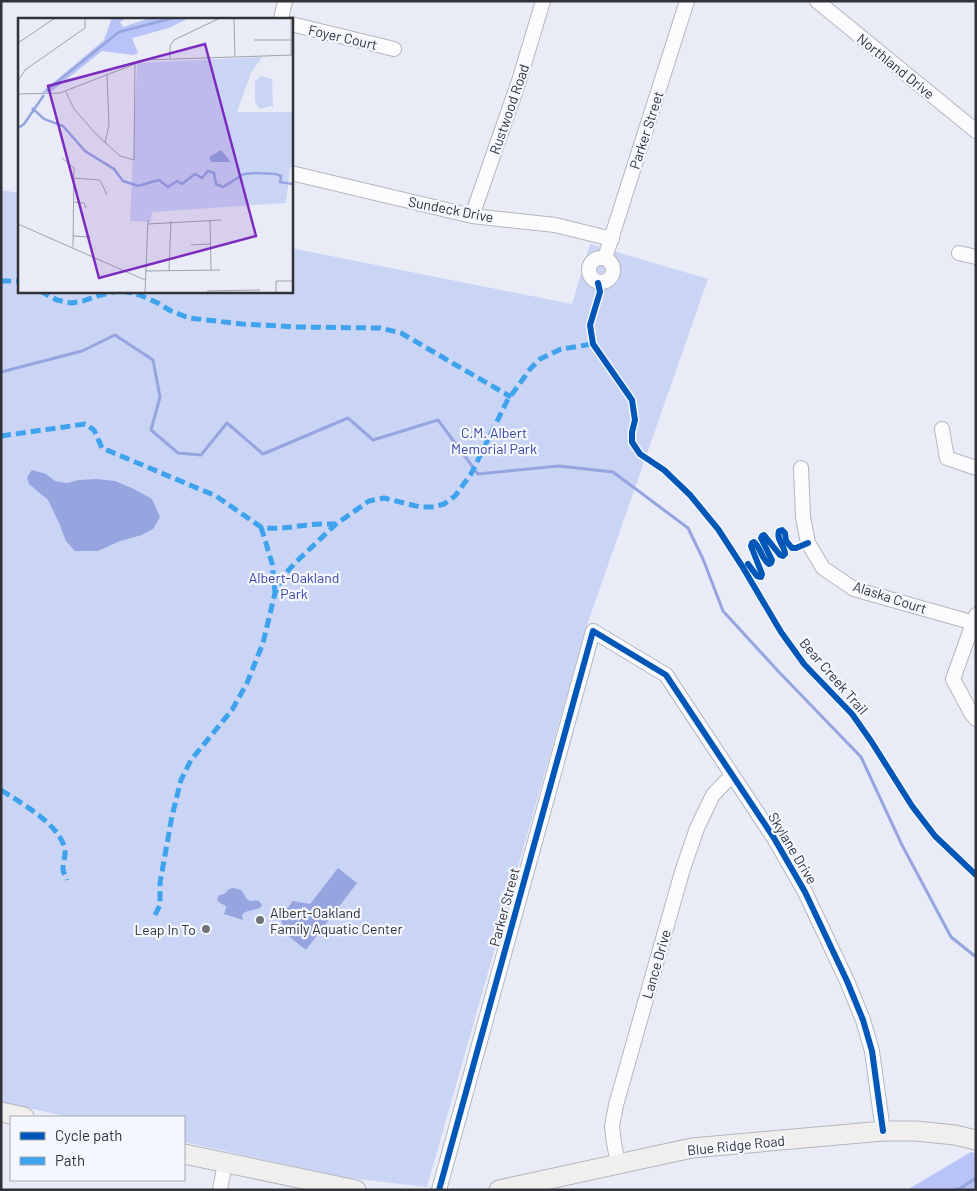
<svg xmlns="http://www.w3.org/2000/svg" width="977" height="1191" viewBox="0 0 977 1191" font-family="Barlow,sans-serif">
<rect width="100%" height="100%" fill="#e9ecf6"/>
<path fill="#cad4f5" d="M1 190 19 193V291H291V248L572 304 590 244 708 279 586 628 427 1187 347 1178 184 1142V1117H69L1 1102Z"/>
<path fill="#b8c4f7" d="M971 1152 976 1153V1190H907Z"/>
<path fill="#96a5e0" d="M32 470 46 474 55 481 67 483 79 480 97 479 115 481 134 489 152 499 160 517 153 529 142 535 120 541 98 551H75L66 541 59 523 48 500 29 484 27 477Z
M338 868 357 883 306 950 287 935 280 918 293 901 310 904Z
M233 888 241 890C245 894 245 901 252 901 254 901 256 900 259 901L262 905 260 908C254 911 247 909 242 915L243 920 224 914 226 908V906L220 903 217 900 219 895 224 894 229 889Z"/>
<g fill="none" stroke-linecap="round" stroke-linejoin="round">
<path stroke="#96a5e0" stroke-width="3" d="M1 372 82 351 115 335 153 360 160 397 151 430 178 453 201 455 227 423 263 454 348 418 373 440 438 420 478 474 559 466 613 472 688 528 703 559 723 611 778 671 861 757 902 845 951 937 976 957
M955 1190 961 1188 976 1178"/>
<defs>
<path id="street" d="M817 1 976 131
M281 19 285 1
M291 24 394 49
M291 173 472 216 555 225 612 239
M472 216 519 81 543 1
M959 253 976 257
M589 270a12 12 0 1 1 24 0a12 12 0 1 1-24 0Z
M605 258 687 1
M942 429 947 458 976 468
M801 468 803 517 808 543 823 568 854 589 974 623
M976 615 953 679 971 713 976 719
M618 1164 614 1143 612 1126 616 1105 682 872 697 828 713 795 732 775
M220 1190 225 1163
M439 1190 593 631 666 675 774 838 805 892 847 981 863 1020 872 1051 883 1131"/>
<path id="secondary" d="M1 1112 24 1117
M184 1154 356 1190
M499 1190 692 1148 883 1131H916L955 1135 976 1140"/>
</defs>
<use href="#street" stroke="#b5b7be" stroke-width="16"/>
<use href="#secondary" stroke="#b5b7be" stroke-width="21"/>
<use href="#street" stroke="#fcfcfe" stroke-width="14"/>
<use href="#secondary" stroke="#f0efee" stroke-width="19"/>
<path stroke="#3ea3ec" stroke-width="5" stroke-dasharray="10 5" stroke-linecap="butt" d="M1 281H19
M40 291 57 300 71 303 83 301 97 296 118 291
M122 291 140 295 158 303 171 311 189 318 242 324 297 327 380 328 401 333 511 397
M1 436 85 424 94 430 102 448 216 496 261 527C277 530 291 527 307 525 316 524 326 524 336 524
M261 527 272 563 275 593
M1 790C21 803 57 823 64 846 67 854 63 861 63 869 63 873 66 876 67 880
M155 915 160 905V883L172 816 181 780 191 760 232 710 247 683 263 643 275 593 284 575 296 562 336 524 369 501 384 498 420 507H434L444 504 455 496 471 474 507 401 531 368 540 359 561 349 593 344"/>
<defs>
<path id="cycleway" d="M598 283 600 292 590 325 593 344 632 400 635 420 632 432V442L640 454 664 470 690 495 718 529 742 566 781 632 804 664 852 714 871 741 912 806 935 836 976 875
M748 564 757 576 761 577 762 574 751 546 752 543 754 542C761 548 761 558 769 564L771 563 772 560 761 538 762 536 764 535 780 555 783 556 785 554C785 546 776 540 779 531L782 530 785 533 786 541 792 548H796L808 543
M439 1190 593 631 666 675 774 838 805 892 847 981 863 1020 872 1051 883 1131"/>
</defs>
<use href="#cycleway" stroke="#f5f7fe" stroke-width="9"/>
<use href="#cycleway" stroke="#0057b8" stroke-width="6"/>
</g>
<g fill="#71737a" stroke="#f5f7fe" stroke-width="2">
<circle cx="260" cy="920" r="5"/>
<circle cx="206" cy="929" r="5"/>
</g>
<g text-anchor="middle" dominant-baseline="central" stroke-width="4.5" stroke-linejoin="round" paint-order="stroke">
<g font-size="14" fill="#303238" stroke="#f5f7fe">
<text transform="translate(343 37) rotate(13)">Foyer Court</text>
<text transform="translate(896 66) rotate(39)">Northland Drive</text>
<text transform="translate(509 109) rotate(-71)">Rustwood Road</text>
<text transform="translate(646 130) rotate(-72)">Parker Street</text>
<text transform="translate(451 209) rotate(11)">Sundeck Drive</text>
<text transform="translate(890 597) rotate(18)">Alaska Court</text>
<text transform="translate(834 676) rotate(49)">Bear Creek Trail</text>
<text transform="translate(793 848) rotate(59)">Skylane Drive</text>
<text transform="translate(504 907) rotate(-75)">Parker Street</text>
<text transform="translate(656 964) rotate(-74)">Lance Drive</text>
<text transform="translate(736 1145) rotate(-6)">Blue Ridge Road</text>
</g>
<g font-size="14" fill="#3847a6" stroke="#f5f7fe">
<text x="494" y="432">C.M. Albert<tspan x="494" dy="16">Memorial Park</tspan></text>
<text x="294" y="577">Albert-Oakland<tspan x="294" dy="16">Park</tspan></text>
</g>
<g font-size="14" fill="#303238" stroke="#f5f7fe" text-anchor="start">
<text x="270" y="912">Albert-Oakland<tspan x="270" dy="16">Family Aquatic Center</tspan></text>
<text x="196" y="929" text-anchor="end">Leap In To</text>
</g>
</g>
<g transform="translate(18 18)">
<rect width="275" height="275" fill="#e9ecf6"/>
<path d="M244 39 233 55 219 94H275V149L272 150 268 185 134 194 133 204 112 203 119 45ZM254 57 255 91 254 88 242 91 237 84V63L243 58 254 61Z" fill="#cad4f5"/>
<path d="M94 0H108L102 4 105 9 132 0H171L151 10 114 20 120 35 115 37 84 33 33 74 23 75 86 22Z" fill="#b8c4f7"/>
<path d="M203 132 213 144H193L191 139Z" fill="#96a5e0"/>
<path fill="none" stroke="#96a5e0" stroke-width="2.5" d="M28 73 101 14 155 0M14 90 26 101 45 108 67 133 96 151 105 163 120 168 141 162 150 169 159 163 164 166 177 156 184 160 190 153 196 155 198 166 205 169 226 156 238 155 258 156 263 158 262 164 275 166M0 110 6 106 26 77"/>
<path fill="none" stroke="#9fa2aa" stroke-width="1" d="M216 0 217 38M273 0V37M236 22H275M0 25 37 0M152 40V28L156 22 202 0M0 63 7 52 67 10V0M48 74 56 91 78 116 102 138 116 142 117 44M0 76 42 75 127 42 275 37M87 125 91 107 89 57M44 140 56 150 55 229M55 160 82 162 89 177M55 184 66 185 68 190M192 202 193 252M0 206 127 262M130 206 203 202M55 218 73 219M173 227 192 226M128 253 202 252M151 253 153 203M189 273 242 272M127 275 130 202M258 275V263H275"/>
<path fill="#7b2cbf" fill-opacity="0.15" stroke="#7b2cbf" stroke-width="2.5" d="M187 26 238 218 81 260 30 68Z"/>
<rect width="275" height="275" fill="none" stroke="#303238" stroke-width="2.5"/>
</g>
<rect width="977" height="1191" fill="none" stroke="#303238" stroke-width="5"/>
<rect x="10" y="1116" width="175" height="65" fill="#f5f7fe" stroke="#a6a8af"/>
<rect x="20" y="1132" width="25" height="8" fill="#0057b8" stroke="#a6a8af"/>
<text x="55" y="1141" font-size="15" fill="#303238">Cycle path</text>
<rect x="20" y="1157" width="25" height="8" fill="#3ea3ec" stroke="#a6a8af"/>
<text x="55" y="1166" font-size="15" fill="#303238">Path</text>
</svg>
